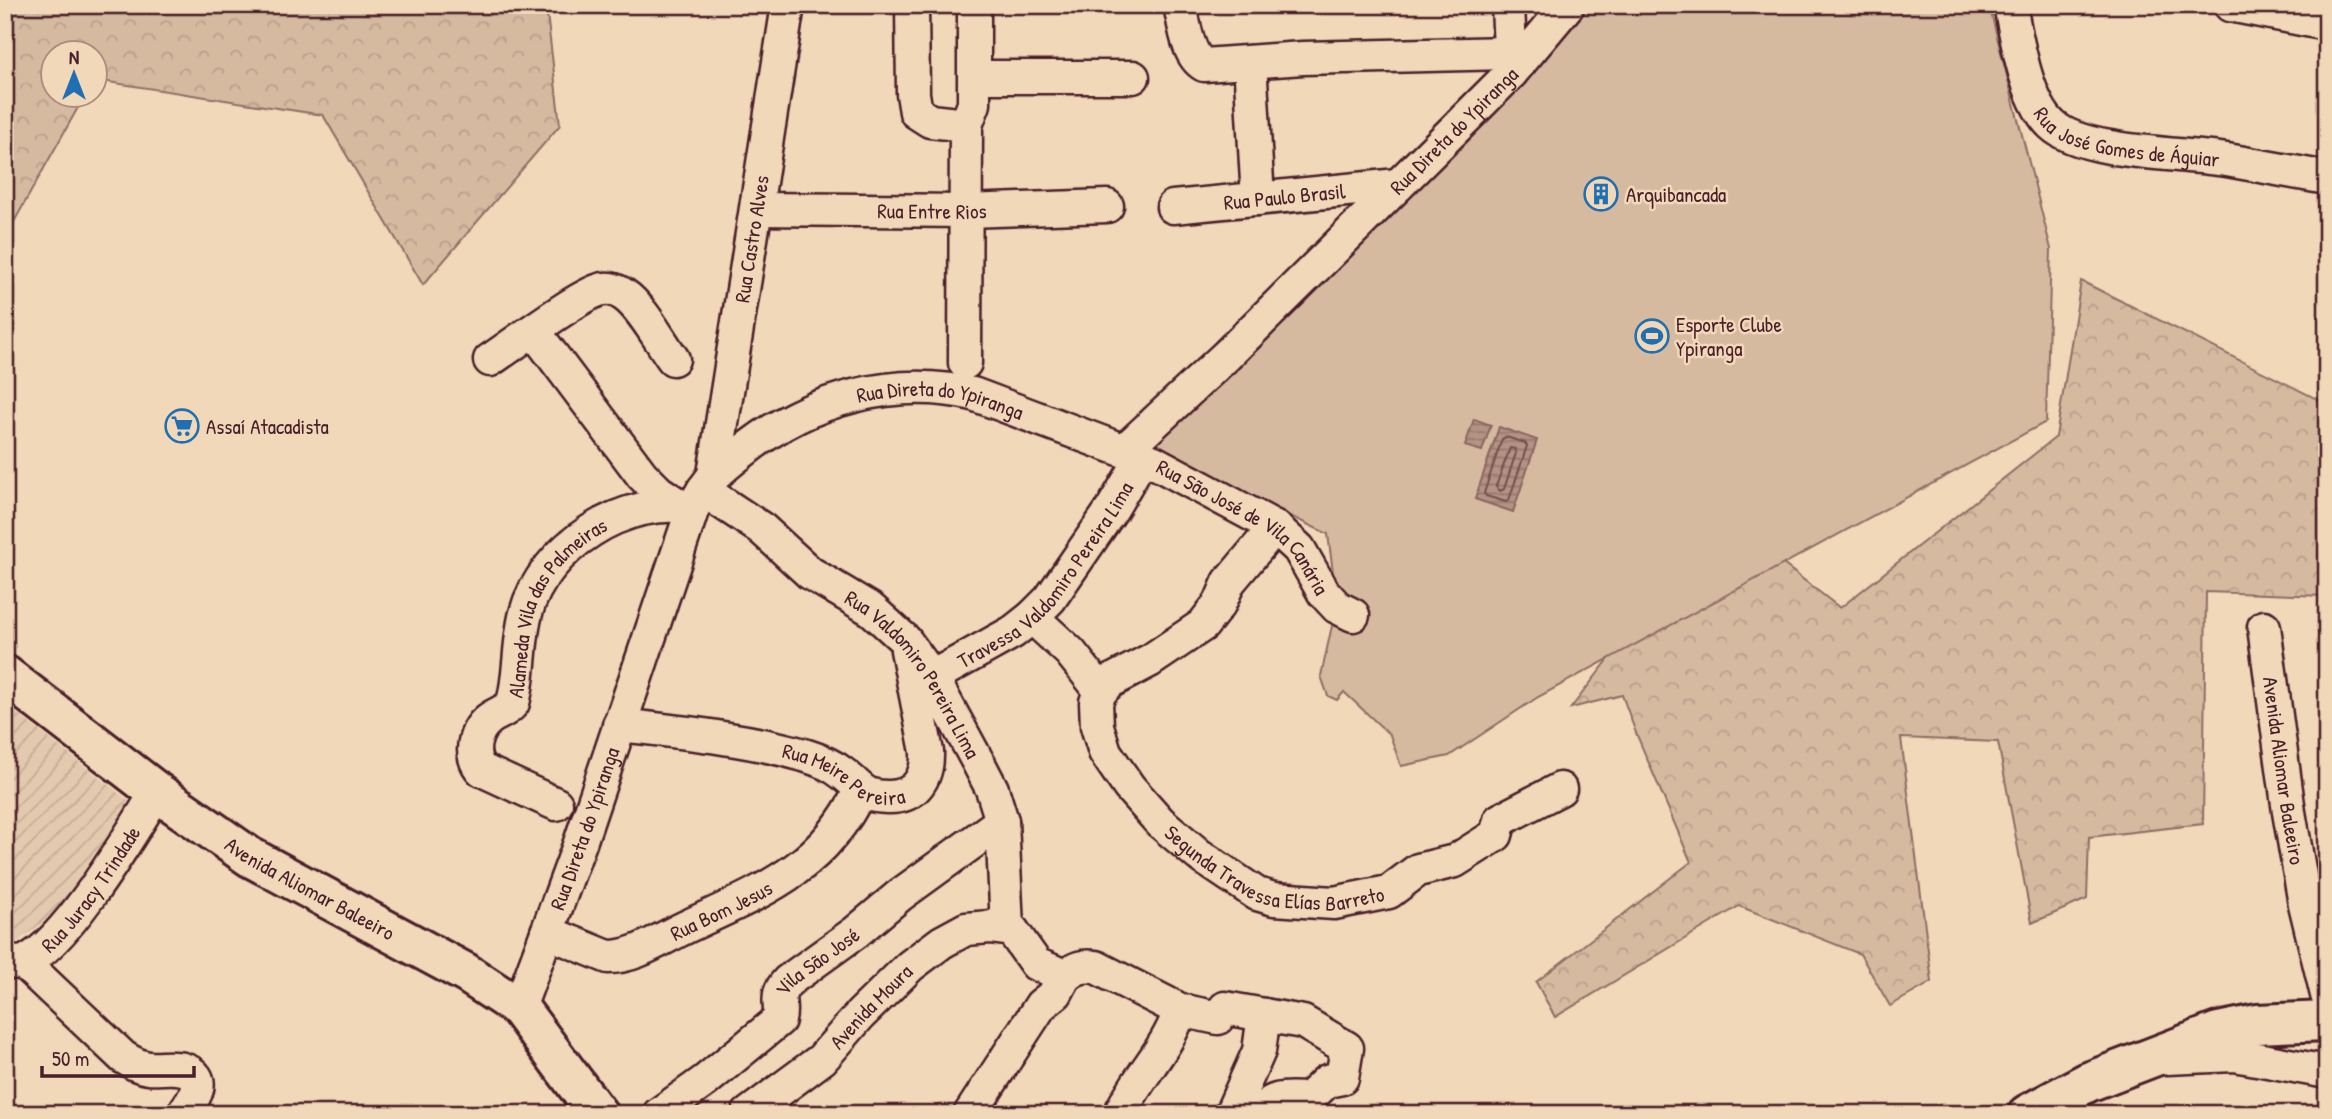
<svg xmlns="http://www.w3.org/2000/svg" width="2332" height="1119" viewBox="0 0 2332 1119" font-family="'Patrick Hand',sans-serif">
<defs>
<pattern id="industrial-furrows" width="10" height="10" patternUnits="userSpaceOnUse" patternTransform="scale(1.75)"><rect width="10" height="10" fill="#e3c9ad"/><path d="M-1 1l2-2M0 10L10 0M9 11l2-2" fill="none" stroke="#c4ac95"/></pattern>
<pattern id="forest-crowns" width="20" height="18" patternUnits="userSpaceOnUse" patternTransform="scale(1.75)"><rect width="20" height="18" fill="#d5baa0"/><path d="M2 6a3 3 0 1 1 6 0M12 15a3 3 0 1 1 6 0" fill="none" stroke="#b89f8a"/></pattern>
<pattern id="water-rules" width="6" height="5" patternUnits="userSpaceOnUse" patternTransform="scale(1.75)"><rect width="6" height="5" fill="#b39384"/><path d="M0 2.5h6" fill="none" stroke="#94776c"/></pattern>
</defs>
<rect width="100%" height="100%" fill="#f0d8b8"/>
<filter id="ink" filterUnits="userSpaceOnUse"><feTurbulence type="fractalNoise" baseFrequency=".0143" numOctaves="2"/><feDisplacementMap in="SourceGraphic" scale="14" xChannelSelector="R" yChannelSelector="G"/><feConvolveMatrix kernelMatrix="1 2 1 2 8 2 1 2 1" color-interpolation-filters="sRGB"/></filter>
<g filter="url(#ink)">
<path fill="url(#industrial-furrows)" d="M5 704 130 802 55 913 5 951Z"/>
<path fill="url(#forest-crowns)" stroke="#906c66" stroke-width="2" d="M5 5H546L560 125 423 285 323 115 95 80 94 52H52V94L85 95 5 238Z
M2081 281 2327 404V596L2206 592 2203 824 2089 837 2087 899 2032 923 1998 742 1901 738 1932 982 1890 1006 1860 954 1739 906 1555 1017 1536 982 1691 862 1636 733 1622 695 1571 708 1720 515 1840 608 2056 437Z"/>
<path fill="#d5baa0" stroke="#906c66" stroke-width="2" d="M1585 5H1989L2051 249 2046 422 1538 697 1449 756 1401 766 1390 735 1344 692 1337 700 1328 696 1321 676 1337 603 1328 534 1145 447Z"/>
<path fill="url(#water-rules)" stroke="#896560" stroke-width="2" d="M1474 419 1491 425 1482 451 1465 446Z
M1499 427 1537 440 1513 512 1475 499Z"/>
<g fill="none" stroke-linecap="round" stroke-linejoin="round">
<path stroke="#744d4f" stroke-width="2" d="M1506 437 1525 443 1527 446 1509 500 1506 502 1486 496 1484 493 1502 439Z
M1510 448 1515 449 1516 453 1504 489 1500 491 1496 486Z"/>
<defs>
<g id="minor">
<path d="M912 5 913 94 916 112 930 121 966 125"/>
<path d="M1180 5C1184 22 1187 56 1204 65L1303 58 1509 53"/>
<path d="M1508 5 1511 73"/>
<path id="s1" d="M2010 5C2017 39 2026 101 2052 125 2083 154 2182 153 2227 160 2260 166 2294 172 2327 178"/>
<path d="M2230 5 2327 24"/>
<path d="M1250 62 1258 199"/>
<path d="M975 77H1133"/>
<path id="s2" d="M1173 207 1398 185"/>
<path id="s3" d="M757 209 966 211 1107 206"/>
<path d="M534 331 642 475 659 492 677 504"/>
<path d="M490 360C510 347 586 290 604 289 611 288 618 291 624 295 642 307 660 341 673 359"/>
<path d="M965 363 966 125 974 104V5"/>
<path id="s4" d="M1126 449 1227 355 1465 119 1511 73 1568 5"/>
<path id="s5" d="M714 474 788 5"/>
<path id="s6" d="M703 490 762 529 810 573 872 610 905 640 932 677 978 762 992 789 1002 821 1007 928"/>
<path id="s7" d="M1275 527 1229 582 1220 603 1203 625 1151 660 1111 681 1101 691 1096 702 1097 726 1105 752 1129 787 1160 822 1199 855 1257 894 1274 899 1334 903 1389 892 1418 870 1455 861 1496 835 1500 820 1560 789"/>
<path d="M1032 617 1070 652 1101 691"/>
<path id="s8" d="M2264 627 2289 812 2305 904 2327 995"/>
<path id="s9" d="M932 677 1013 632 1032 617 1050 599 1112 509 1143 456"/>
<path id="s10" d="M619 725C680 732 744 738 804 755 817 759 831 764 842 773 861 786 861 797 887 797 916 798 928 777 927 752L907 650"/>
<path id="s11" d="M556 804 482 770C468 756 474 731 489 719 498 712 506 712 513 703 521 673 518 643 526 613 543 548 626 494 693 508"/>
<path id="s12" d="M547 932 608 957C635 957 659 940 682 929 757 893 822 871 860 791"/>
<path id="s13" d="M5 962C12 962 20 964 26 961 68 941 131 833 157 792"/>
<path d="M24 963 123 1057C131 1062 139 1067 149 1068 160 1069 172 1066 183 1069 211 1077 192 1101 183 1114"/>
<path id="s14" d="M519 1008 580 843 693 508C708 478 720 469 746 449 809 399 894 376 973 394L1154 462 1275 527 1299 549 1324 593 1337 607 1353 615"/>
<path d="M2166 1058 2235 1055 2327 1072"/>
<path id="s15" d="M659 1114 705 1081 779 1020C783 1003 773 997 788 981L856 932 900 895 1002 821"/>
<path id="s16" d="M748 1114 822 1059 860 1015 910 966 942 942 966 929 990 927 1012 930 1036 964 1065 976C1076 968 1082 965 1096 967L1180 1010 1218 1018 1225 1008 1303 1022 1347 1048 1342 1078 1327 1081 1308 1099C1290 1099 1270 1094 1262 1114"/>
<path d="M970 1114 1041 1005 1056 993 1065 976"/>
<path d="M1120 1114C1137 1077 1168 1049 1180 1010"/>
<path d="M1231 1114 1259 1051 1264 1015"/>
</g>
<g id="major">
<path id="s17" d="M5 675 157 792 250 857 466 973 519 1008 598 1114"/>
<path d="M2028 1114 2088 1082 2218 1032 2257 1024 2327 1021"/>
</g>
</defs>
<use href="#minor" stroke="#4a1f2b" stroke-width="37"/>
<use href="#major" stroke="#4a1f2b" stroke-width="44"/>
<use href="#minor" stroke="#f0d8b8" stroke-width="32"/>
<use href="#major" stroke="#f0d8b8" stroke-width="38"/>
</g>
</g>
<defs>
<symbol id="building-ring" viewBox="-11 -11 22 22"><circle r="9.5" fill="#f0d8b8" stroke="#1f6fb2" stroke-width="1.5"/><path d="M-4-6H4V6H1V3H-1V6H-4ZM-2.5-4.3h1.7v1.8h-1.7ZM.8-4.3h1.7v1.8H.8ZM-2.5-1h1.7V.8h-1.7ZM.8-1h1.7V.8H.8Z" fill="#1f6fb2"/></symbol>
<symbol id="stadium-ring" viewBox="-11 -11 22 22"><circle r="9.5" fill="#f0d8b8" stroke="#1f6fb2" stroke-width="1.5"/><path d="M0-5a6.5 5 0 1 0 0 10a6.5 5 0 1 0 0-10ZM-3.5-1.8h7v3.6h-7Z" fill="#1f6fb2"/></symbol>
<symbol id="supermarket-ring" viewBox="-11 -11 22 22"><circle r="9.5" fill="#f0d8b8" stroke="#1f6fb2" stroke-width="1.5"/><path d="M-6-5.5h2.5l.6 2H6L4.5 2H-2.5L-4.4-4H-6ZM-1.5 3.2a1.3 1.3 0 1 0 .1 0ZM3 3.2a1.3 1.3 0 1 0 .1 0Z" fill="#1f6fb2"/></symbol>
</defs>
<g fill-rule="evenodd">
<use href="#building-ring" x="1582" y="175" width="38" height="38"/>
<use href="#stadium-ring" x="1633" y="317" width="38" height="38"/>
<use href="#supermarket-ring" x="163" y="407" width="38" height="38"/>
</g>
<g text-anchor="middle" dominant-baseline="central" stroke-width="5" stroke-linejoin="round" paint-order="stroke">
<g font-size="21" fill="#4a1f2b" stroke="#f0d8b8">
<text stroke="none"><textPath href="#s4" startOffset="457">Rua Direta do Ypiranga</textPath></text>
<text stroke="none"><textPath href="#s1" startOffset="205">Rua José Gomes de Águiar</textPath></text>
<text stroke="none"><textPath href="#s2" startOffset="112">Rua Paulo Brasil</textPath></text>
<text stroke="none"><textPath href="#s3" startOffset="175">Rua Entre Rios</textPath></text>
<text stroke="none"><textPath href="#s5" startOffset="238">Rua Castro Alves</textPath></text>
<text stroke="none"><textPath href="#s14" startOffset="819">Rua Direta do Ypiranga</textPath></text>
<text stroke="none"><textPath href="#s14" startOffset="1157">Rua São José de Vila Canária</textPath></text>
<text stroke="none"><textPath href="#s9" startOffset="156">Travessa Valdomiro Pereira Lima</textPath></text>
<text stroke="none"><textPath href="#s11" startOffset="278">Alameda Vila das Palmeiras</textPath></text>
<text stroke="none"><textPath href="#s6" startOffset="284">Rua Valdomiro Pereira Lima</textPath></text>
<text stroke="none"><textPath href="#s10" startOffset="233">Rua Meire Pereira</textPath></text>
<text stroke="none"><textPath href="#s8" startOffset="145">Avenida Aliomar Baleeiro</textPath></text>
<text stroke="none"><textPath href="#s14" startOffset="191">Rua Direta do Ypiranga</textPath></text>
<text stroke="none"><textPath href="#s7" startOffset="527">Segunda Travessa Elías Barreto</textPath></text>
<text stroke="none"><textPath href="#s13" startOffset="119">Rua Juracy Trindade</textPath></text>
<text stroke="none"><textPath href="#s17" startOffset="373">Avenida Aliomar Baleeiro</textPath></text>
<text stroke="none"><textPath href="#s12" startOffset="189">Rua Bom Jesus</textPath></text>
<text stroke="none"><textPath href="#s15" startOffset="229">Vila São José</textPath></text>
<text stroke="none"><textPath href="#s16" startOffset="164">Avenida Moura</textPath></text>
</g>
<g font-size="21" fill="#4a1f2b" stroke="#f0d8b8" text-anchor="start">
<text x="1626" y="194">Arquibancada</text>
<text x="1676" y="324">Esporte Clube<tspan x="1676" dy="24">Ypiranga</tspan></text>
<text x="206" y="426">Assaí Atacadista</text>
</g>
</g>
<rect width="2332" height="1119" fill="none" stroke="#f0d8b8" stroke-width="28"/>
<rect x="14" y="14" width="2304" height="1091" fill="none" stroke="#4a1f2b" stroke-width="2.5" filter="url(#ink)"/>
<g transform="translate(74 74)"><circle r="33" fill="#f0d8b8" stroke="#ae8e80" stroke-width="2"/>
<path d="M0-5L12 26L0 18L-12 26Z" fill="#1f6fb2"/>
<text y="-10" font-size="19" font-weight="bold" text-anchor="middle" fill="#4a1f2b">N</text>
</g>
<path d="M42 1066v10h152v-10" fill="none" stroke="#4a1f2b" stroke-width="3.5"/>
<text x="52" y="1066" font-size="21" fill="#4a1f2b" stroke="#f0d8b8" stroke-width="5" paint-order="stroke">50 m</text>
</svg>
